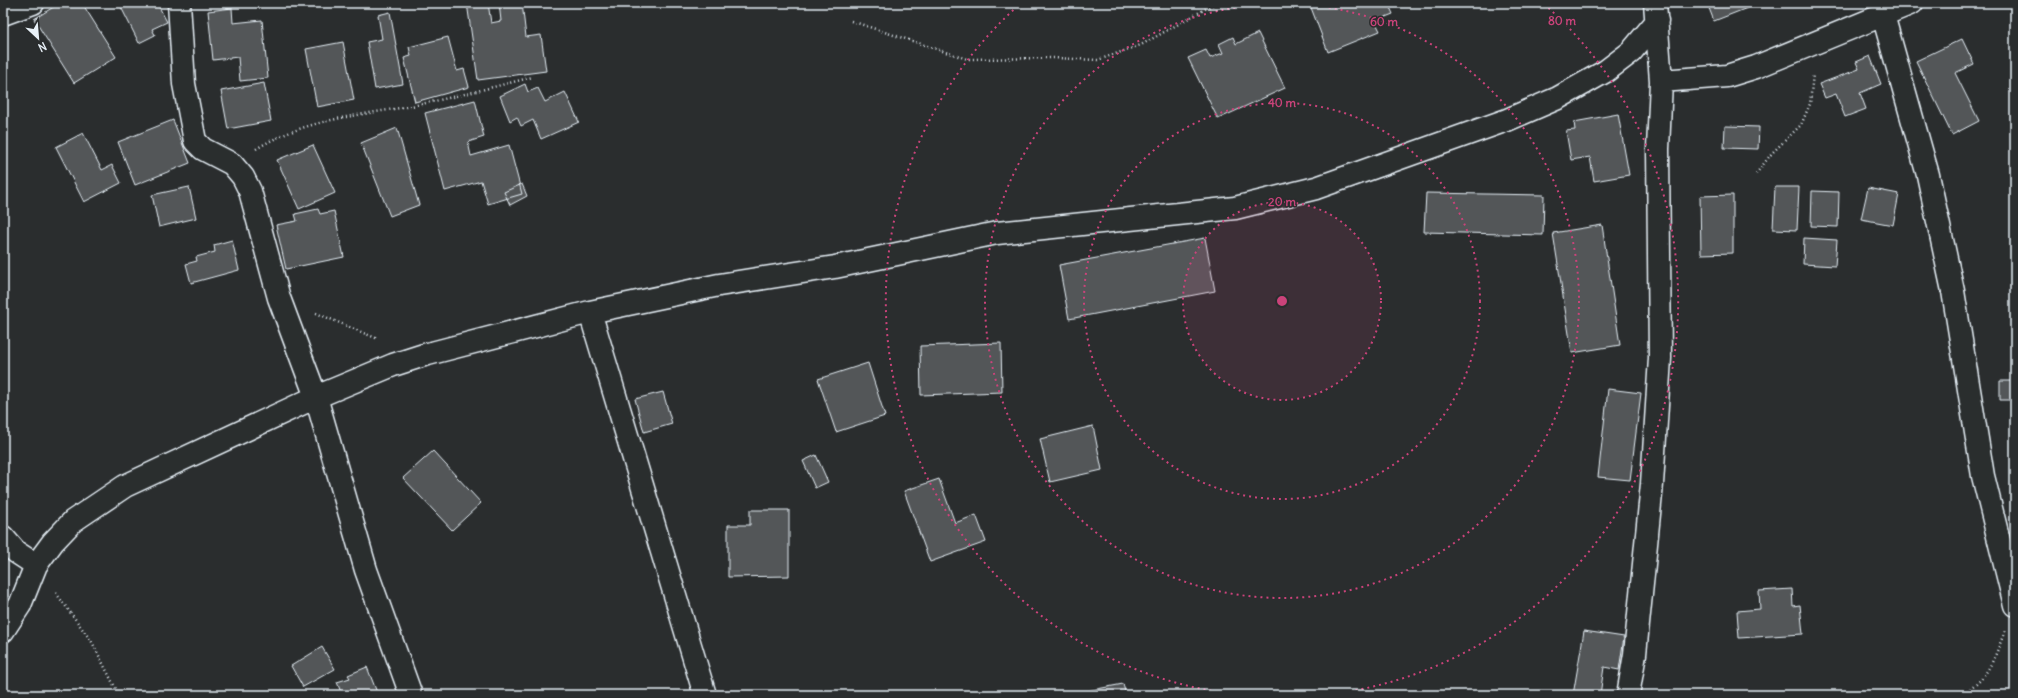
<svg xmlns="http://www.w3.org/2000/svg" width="2018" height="698" viewBox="0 0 2018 698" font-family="Delius,sans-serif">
<rect width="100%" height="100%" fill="#2a2d2e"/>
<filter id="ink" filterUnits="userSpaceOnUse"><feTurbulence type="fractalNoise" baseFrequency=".025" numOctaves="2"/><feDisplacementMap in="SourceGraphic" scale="8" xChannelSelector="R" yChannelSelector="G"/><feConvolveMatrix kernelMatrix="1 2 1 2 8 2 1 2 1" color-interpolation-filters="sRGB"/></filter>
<g filter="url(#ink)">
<path fill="#535759" stroke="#e8f1f8" d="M60 3H82L116 57 74 83 34 19Z
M119 3H157L167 22 152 29 155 35 139 43Z
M467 3H488L491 23 501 21 499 3H522L526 37 541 35 546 71 478 80Z
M1313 3H1388L1393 14 1375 21 1380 31 1328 52 1310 5Z
M1707 3H1760L1714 21Z
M232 8 233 23 262 20 268 78 240 81 238 57 213 60 208 11Z
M390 12 403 84 375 89 367 42 382 39 378 15Z
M1258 33 1285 88 1218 119 1188 58 1206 50 1210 58 1223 53 1219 44 1233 37 1236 44Z
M448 37 457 71 464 69 469 87 415 102 404 58 411 56 409 47Z
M1962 39 1974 64 1955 73 1979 121 1952 135 1916 61Z
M343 42 354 100 317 107 306 49Z
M1870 56 1881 84 1860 93 1866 109 1845 117 1836 94 1825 98 1819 84 1859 69 1856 62Z
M264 83 271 121 228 129 221 91Z
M525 84 528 92 538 88 545 102 565 92 579 122 541 139 533 120 521 126 517 117 510 121 500 96Z
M475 100 484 137 468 142 471 156 509 145 522 194 488 204 481 181 445 191 425 113Z
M1618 114 1629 175 1594 181 1590 157 1571 160 1566 131 1575 130 1574 122Z
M173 120 190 163 135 185 118 142Z
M1725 126 1759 127 1758 149 1724 148Z
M397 128 419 205 390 216 361 143Z
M83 133 102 170 112 165 121 183 84 202 56 147Z
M313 145 335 193 299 209 277 160Z
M522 184 527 196 510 205 504 192Z
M189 187 196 218 159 227 152 195Z
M1775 187H1799L1797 230 1773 229Z
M1868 188 1899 194 1893 225 1861 219Z
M1812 191 1839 192 1838 227 1811 226Z
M1426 193 1544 195 1543 235 1424 232Z
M1733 195V253L1701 254 1700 196Z
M318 209 320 214 334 211 344 257 286 269 276 225 297 221 295 214Z
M1602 225 1620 345 1572 353 1553 233Z
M1205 238 1215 291 1069 319 1059 265Z
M1804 238 1837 240 1835 266 1803 264Z
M232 240 239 270 191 283 186 264 197 261 196 257 215 252 214 245Z
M1001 343 1002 392 921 395 920 346Z
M868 363 885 416 836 432 818 379Z
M2000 381H2015V400H2000Z
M1608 389 1641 393 1630 480 1598 477Z
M663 392 672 424 644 432 635 399Z
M1093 426 1102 470 1050 482 1040 439Z
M433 451 481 503 452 530 403 478Z
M816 455 828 482 815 488 803 461Z
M939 479 955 523 976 515 986 542 930 562 904 491Z
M750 510H789V576L728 577V525H750Z
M1792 589 1793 606 1800 605 1803 634 1739 638 1737 611 1760 609 1759 591Z
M1584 631 1624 637 1619 670 1604 667 1600 695H1573Z
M322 647 335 669 303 687 291 666Z
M367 667 378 695H342L337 682 350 678 348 675Z
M1123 684 1126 695H1066Z"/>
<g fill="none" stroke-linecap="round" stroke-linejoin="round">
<defs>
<path id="minor" d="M179 3 184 84 195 141 203 149 232 164 243 177 250 191 279 298 316 397 366 570 411 695
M3 14 33 3
M1883 15 1928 175 1953 291 1983 476 2015 605
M1661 81 1727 76 1756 67 1912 3
M590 312 705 695
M3 537 16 552 36 565
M3 631 20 605 36 565 53 542 73 521 125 486 316 397 393 365 424 355 590 312 719 285 835 267 997 233 1235 208 1316 188 1507 120 1558 98 1606 71 1631 52 1657 21
M1628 695 1635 654 1652 484 1660 358 1658 149 1661 81 1655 3"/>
</defs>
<use href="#minor" stroke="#e8f1f8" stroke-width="25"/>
<path stroke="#e8f1f8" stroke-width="2.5" stroke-dasharray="1 3" stroke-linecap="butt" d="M851 21 967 59 1054 58 1098 60 1141 45 1216 3
M256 149C310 116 366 116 426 103 462 95 497 86 533 77
M1756 174 1772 153 1801 125 1810 104 1813 74
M316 313 378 339
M56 593 92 642 119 695
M1959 695C1987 684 1995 656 2005 631"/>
<use href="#minor" stroke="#2a2d2e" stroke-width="22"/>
</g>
</g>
<circle cx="1282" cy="301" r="99" fill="#ca437a" fill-opacity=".12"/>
<g fill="none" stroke="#ca437a" stroke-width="2" stroke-dasharray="2 4">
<circle cx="1282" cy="301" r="99"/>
<circle cx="1282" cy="301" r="198"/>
<circle cx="1282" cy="301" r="297"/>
<path d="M1241 695A396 396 0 0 1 1020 4M1544 4A396 396 0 0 1 1323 695"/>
</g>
<circle cx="1282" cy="301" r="6" fill="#ca437a" stroke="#2a2d2e" stroke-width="2"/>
<g font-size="12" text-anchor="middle" font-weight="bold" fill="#ca437a" stroke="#2a2d2e" stroke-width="3" stroke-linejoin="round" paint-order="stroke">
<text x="1562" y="25">80 m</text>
<text x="1384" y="26">60 m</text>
<text x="1282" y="107">40 m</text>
<text x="1282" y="206">20 m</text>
</g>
<rect width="2018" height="698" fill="none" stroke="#2a2d2e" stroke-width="16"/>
<rect x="8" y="8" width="2002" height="682" fill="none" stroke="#e8f1f8" stroke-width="1.5" filter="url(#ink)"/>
<g transform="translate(38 38) rotate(154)" stroke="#2a2d2e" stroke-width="3" paint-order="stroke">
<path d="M0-3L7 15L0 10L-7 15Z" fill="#e8f1f8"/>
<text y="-6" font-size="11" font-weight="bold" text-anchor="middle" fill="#e8f1f8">N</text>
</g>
</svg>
